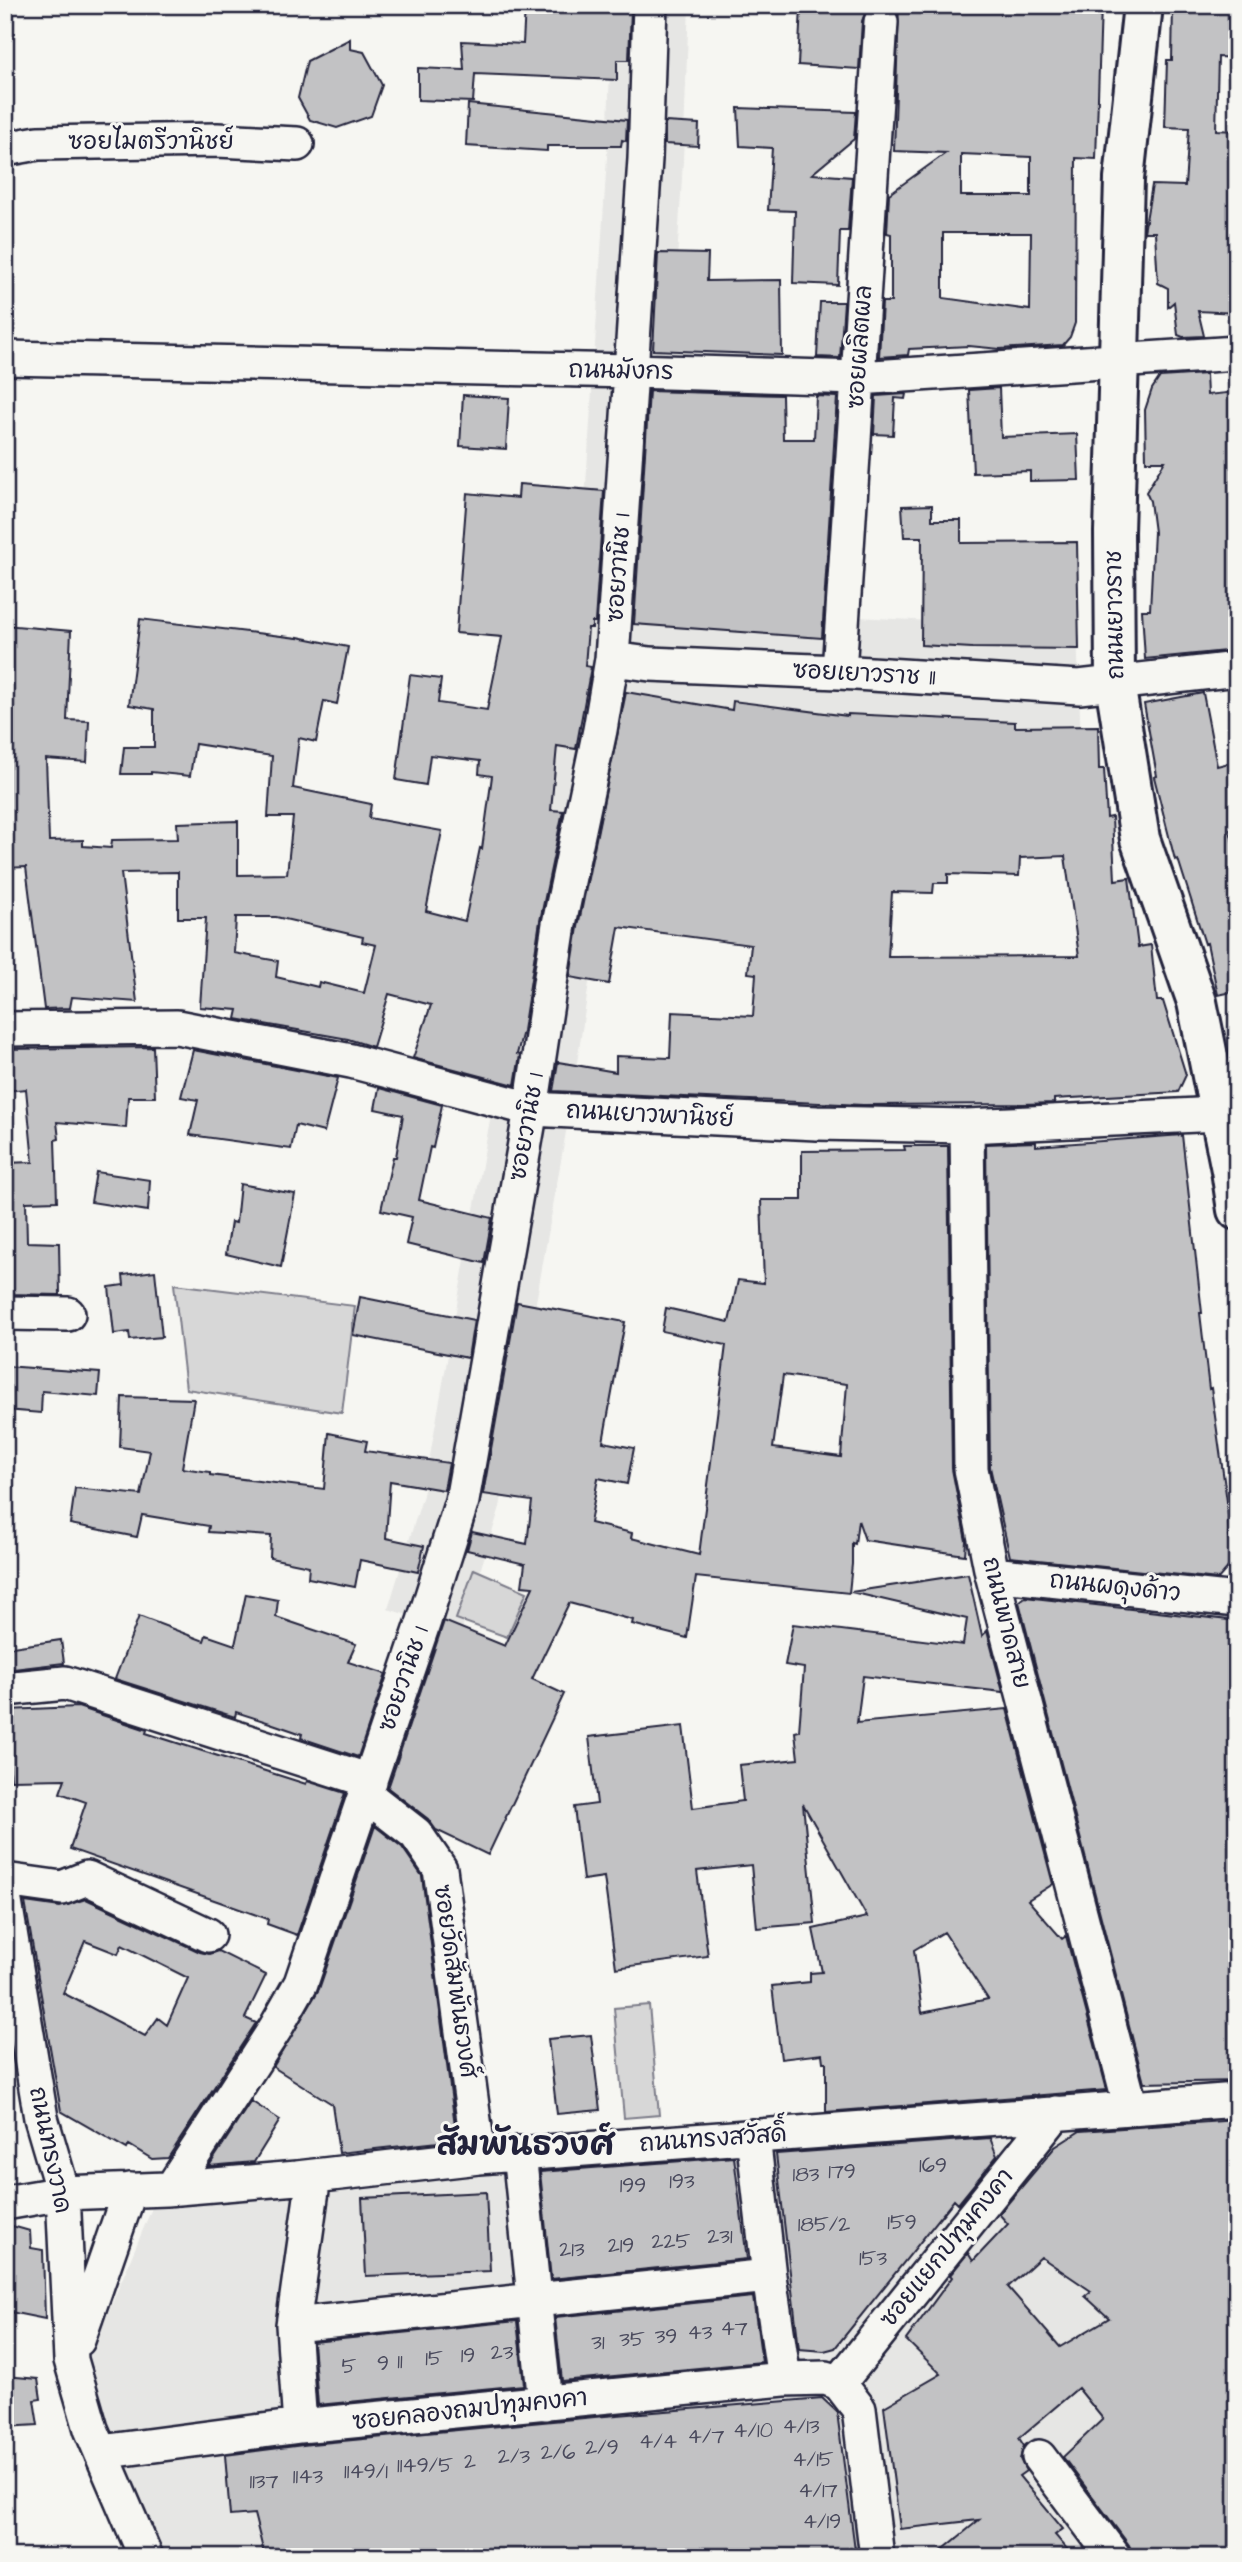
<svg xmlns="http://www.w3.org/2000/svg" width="1242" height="2562" viewBox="0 0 1242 2562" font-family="'Architects Daughter','Playpen Sans Thai',sans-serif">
<rect width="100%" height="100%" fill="#f6f6f2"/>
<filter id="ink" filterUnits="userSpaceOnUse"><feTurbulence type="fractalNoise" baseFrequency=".0143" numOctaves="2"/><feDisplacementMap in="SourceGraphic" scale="14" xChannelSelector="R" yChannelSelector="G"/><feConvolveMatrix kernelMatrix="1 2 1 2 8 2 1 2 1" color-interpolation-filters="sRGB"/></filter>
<g filter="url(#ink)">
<path fill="#e6e6e4" d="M612 5H689L683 161 656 606 1077 629 1081 745 597 931 569 1115 500 1507 461 1632 388 1609 423 1495 493 1103 522 915 562 723 577 625 607 157Z
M1237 2113V2557H796L782 2455 465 2557H162L86 2365 155 2201 440 2169Z"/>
<path fill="#d7d7d7" stroke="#7c7c89" stroke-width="2" d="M174 1284 355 1306 342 1413 186 1389Z
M474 1569 527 1592 507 1637 456 1619Z
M649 2005 659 2115 624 2118 614 2008Z"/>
<path fill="#c2c2c4" stroke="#22223b" stroke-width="2" fill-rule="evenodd" d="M899 5H1101L1096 159 1076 158 1075 323 1070 337 1063 345 1000 349 969 346 909 349 908 355 879 357 882 302H891V234L887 233 889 194 946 153 894 151ZM961 154 1031 157V196H961ZM943 233H1031L1030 310 943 298Z
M1173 5H1237V58L1218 57 1216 130 1237 131V313L1198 311 1204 336 1183 337 1178 335 1174 302 1168 307V288L1158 283 1155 232H1144L1152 185 1185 186 1189 128 1165 127 1167 60H1172Z
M525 6 631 10 629 60H617V80L475 74 473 102 418 100V68L464 70 462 41 523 44Z
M801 7 866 11 862 21 859 69 798 65Z
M350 39V49L364 52 382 85 371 116 337 128 310 120 298 98 307 61Z
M468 104 627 120 626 141 622 140 621 146H547V151L466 146Z
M738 108 856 112 854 139 812 174 852 177 848 231H840L838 285 793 283 795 211 768 210 772 148 740 146Z
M665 122 699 124 698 146 665 144Z
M658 253 708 254 707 281 781 280 782 355 653 350Z
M820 302H844L840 358 817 357Z
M1206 374 1207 395 1237 392V588H1233L1236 650 1145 659 1142 610H1150L1154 532 1150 501 1146 492 1165 461H1146L1145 410 1152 389 1160 377Z
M999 388 1001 437 1077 434 1079 480 1030 481V471L973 473 969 390Z
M649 391 782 395 783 439H814L816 396 837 397 822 638 634 624Z
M906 394 905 399 895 398 893 435 874 434 876 396Z
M463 395 509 398 506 449 460 446Z
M519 484 604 491 595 622H592V628H588L585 666 591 667 576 749 557 746 551 810 563 811 540 921 523 1031 517 1054 520 1055 515 1085 413 1058 431 1005 389 994 373 1047 348 1039 236 1019 238 1010 200 1007 206 918H178V872L121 873 137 1002 72 997 70 1008 44 1009 26 867 5 868V625L71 631 67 720 89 721 87 762 46 759 49 841 83 840V846L111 848 112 840 178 839 177 823 238 821V875L287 874 293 817H268L272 756 195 744 190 776 151 772V774H121L124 747H154V709L129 705 140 619 298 638V637L348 647 337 704 324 701 316 742 299 738 293 788 371 804 369 818 442 831 426 911 465 921 480 848 482 849 492 776 479 774 480 761 430 755 426 785 396 780 410 675 441 679 438 703 487 710 502 637 456 633 467 493 518 498ZM236 917H276L363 937 362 942 376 945 364 993 319 982 318 987 276 977 278 961 234 953Z
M932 505V520H961V543L1077 542 1079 649 972 648 921 645 922 537H904L902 506Z
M626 692 732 710 733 701 848 716V714L1015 722V727L1098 726 1099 769H1104L1107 818 1112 817 1115 880 1129 878 1138 947 1151 945 1157 1001H1163L1186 1075 1178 1092 1054 1099V1103L1023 1104 863 1105 553 1091 558 1062 616 1072V1056L670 1058 672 1012 753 1016 756 974 748 973 751 945 619 927 609 984 570 977 578 927ZM1065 856 1079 956 888 957 892 892 933 893 934 883H948V874L1019 876 1020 858Z
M1203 693 1217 766 1237 761V828L1230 830 1237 859V991L1218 995 1207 943 1205 944 1178 859 1175 860 1154 777 1157 776 1144 704Z
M153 1047 155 1097H128L126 1128 57 1122 59 1139 55 1140 57 1201 26 1202 27 1242 59 1243 60 1295 5 1294V1163L33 1162 26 1089 5 1091V1049Z
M193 1050 338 1078 324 1132 296 1125 291 1149 190 1135 198 1100 181 1097Z
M379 1088 442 1105 433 1148 430 1147 419 1200 492 1218 484 1263 406 1244 412 1217 381 1210 393 1157H396L403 1115 375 1109Z
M1182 1135 1202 1313H1200L1209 1389 1211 1388 1227 1501 1231 1564 1218 1579 1010 1557 990 1467 986 1144 1036 1142V1146Z
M904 1146H948L952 1469 966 1541 965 1555 865 1540 858 1520 855 1544 852 1543V1564L849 1593 696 1577 687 1638 632 1624 633 1620 569 1603 532 1679 564 1694 488 1855 436 1830 428 1819 388 1788 444 1621 505 1646 533 1587 522 1586 525 1564 467 1550 472 1532 527 1544 532 1501 483 1494 517 1302 625 1322 603 1442 634 1448 627 1484 598 1478 590 1523 632 1533 631 1538 699 1555 726 1345 662 1331 666 1308 729 1322 738 1280 764 1283 761 1200H802V1151L905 1150ZM783 1375 847 1384 841 1457 773 1448Z
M96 1172 150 1180 148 1211 91 1202Z
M240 1184 295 1194 281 1267 226 1254 231 1222 236 1223Z
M155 1271 162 1337 130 1340 129 1332 114 1334 109 1287 124 1285 123 1275Z
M360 1297 474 1320 468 1358 353 1335Z
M5 1366 100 1373 98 1396 42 1391 41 1413 5 1410Z
M122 1397 194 1399 182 1468 210 1472V1475L324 1489 329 1433 367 1441 365 1451 449 1463 444 1490 390 1481 386 1538 424 1546 418 1572 360 1560 355 1587 308 1578 309 1566 270 1558 271 1536 208 1532 209 1526 142 1515 137 1537 70 1524 75 1488 141 1495 150 1451 120 1447Z
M968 1574 982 1636 987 1631 1003 1692 863 1676 857 1723 1007 1709 1053 1884 1028 1900 1062 1939 1066 1936 1107 2090 826 2112V2062H823L822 2054 781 2059 772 1986 810 1982V1973L822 1972 813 1929 867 1917 803 1804 815 1923 757 1928 751 1865 697 1871 708 1956 616 1968 604 1877 583 1880 574 1807 597 1804 589 1737 683 1726 693 1808 743 1801 739 1765 798 1759 795 1732 799 1731 804 1668 785 1665 793 1624 963 1645 967 1619 851 1592ZM944 1932 988 1999 922 2013 914 1950Z
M246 1594 278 1600 276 1617 356 1644 348 1662 386 1674 358 1757 301 1738 302 1734 270 1723 236 1712 235 1717 115 1679 139 1616 204 1641 206 1635 235 1645Z
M1025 1597 1237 1621V2081L1144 2083 1019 1602Z
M61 1640 64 1663 5 1670V1648Z
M78 1707 147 1730 146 1733 306 1784 307 1781 345 1793 297 1935 267 1924 268 1919 70 1849 86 1802 60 1793 65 1779 11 1780 5 1722 7 1710Z
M375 1826 402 1847 422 1876 457 2140 339 2153 332 2104 273 2067 319 1989Z
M86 1899 200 1952 209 1954 218 1951 266 1975 245 2018 256 2023 168 2158 152 2159 129 2145 127 2149 61 2111 25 1902 60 1907ZM85 1941 118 1954 122 1945 188 1978 167 2025 158 2018 145 2036 63 1993Z
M591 2035 600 2110 557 2114 548 2039Z
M251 2101 280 2120 254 2162 209 2166Z
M1237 2120V2557H1134L1129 2545 1063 2457 1103 2419 1078 2388 1019 2438 1024 2446 1020 2459 1026 2471 1019 2476 1063 2529 1055 2535 1074 2557H934L979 2520 900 2529 884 2407 941 2374 906 2340 952 2277 950 2275 968 2253 973 2261 1008 2224 999 2214 1055 2147 1080 2131ZM1041 2257 1091 2291 1085 2296 1109 2318 1060 2347 1008 2287Z
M990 2138 997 2156 958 2204 954 2200 835 2348 824 2351 799 2349 776 2154Z
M734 2157 747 2259 551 2279 540 2172Z
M486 2192 490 2271 366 2276 362 2198Z
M5 2224 30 2231 31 2248 43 2250 45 2319 5 2311Z
M753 2297 762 2362 562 2381 555 2317Z
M517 2321 524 2385 318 2405 313 2342Z
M5 2376 38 2379 41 2399 34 2400 38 2425 5 2427Z
M822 2398 837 2412 856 2557H635L634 2552 583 2557H265L254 2514 230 2516 225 2455 311 2444 605 2416Z"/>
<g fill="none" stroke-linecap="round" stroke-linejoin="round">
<defs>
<path id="minor" d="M5 149 38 143 217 140 297 144
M5 358 632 371 858 378 1237 353
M612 659 650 664 839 672 1079 687 1237 669
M839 672 881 22
M5 1029 177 1027 351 1061 531 1109 817 1123 967 1126 1219 1114
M967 1126 971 1469 992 1574 1131 2108
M5 1313 68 1314
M992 1574 1237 1600
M5 1689 65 1683 370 1781
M366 1795 416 1834 440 1869 479 2157
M5 1880 62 1888 87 1878 208 1935
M5 1902 41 2118 63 2193 71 2360 91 2429 146 2557
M753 2136 769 2276 784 2379
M519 2153 545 2403
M172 2188 275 2029 301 1983 424 1621 462 1501 531 1109 559 924 600 730 612 659 645 159 650 5
M5 2203 63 2193 166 2189 297 2178 479 2157 1237 2100
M293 2325 769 2276
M78 2340 130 2190
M839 2383 1056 2113
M300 2426 293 2325 314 2176
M101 2452 300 2426 784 2379 826 2378 839 2383 859 2409 877 2557
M1039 2457 1114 2557"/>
<path id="major" d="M1143 5 1124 179 1114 532 1115 683 1140 839 1197 1002 1231 1170 1237 1210"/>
</defs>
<use href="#minor" stroke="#22223b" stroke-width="38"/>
<use href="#major" stroke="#22223b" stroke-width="44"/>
<use href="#minor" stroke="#f6f6f2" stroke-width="33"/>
<use href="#major" stroke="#f6f6f2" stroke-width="38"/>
</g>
</g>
<g text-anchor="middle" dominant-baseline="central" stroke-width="6" stroke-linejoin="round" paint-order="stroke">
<g font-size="21" fill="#4a4a5d">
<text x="933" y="2165">169</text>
<text x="842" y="2171">179</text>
<text x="806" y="2174">183</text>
<text x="682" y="2181">193</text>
<text x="633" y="2185">199</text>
<text x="902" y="2222">159</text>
<text x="824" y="2224">185/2</text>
<text x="720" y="2236">231</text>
<text x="671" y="2241">225</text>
<text x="621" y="2245">219</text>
<text x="572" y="2249">213</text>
<text x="873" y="2258">153</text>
<text x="734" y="2328">47</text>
<text x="700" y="2332">43</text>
<text x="666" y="2336">39</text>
<text x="632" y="2339">35</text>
<text x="598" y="2342">31</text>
<text x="502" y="2352">23</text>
<text x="468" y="2355">19</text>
<text x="434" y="2358">15</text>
<text x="400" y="2361">11</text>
<text x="383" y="2363">9</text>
<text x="349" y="2366">5</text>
<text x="801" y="2426">4/13</text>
<text x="753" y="2430">4/10</text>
<text x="706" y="2436">4/7</text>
<text x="658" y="2441">4/4</text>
<text x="602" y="2447">2/9</text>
<text x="558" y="2452">2/6</text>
<text x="514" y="2456">2/3</text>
<text x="813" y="2459">4/15</text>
<text x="470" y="2461">2</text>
<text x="425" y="2465">1149/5</text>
<text x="366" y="2471">1149/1</text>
<text x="308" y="2476">1143</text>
<text x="264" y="2481">1137</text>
<text x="818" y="2490">4/17</text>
<text x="822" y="2521">4/19</text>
</g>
<g font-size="24" fill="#22223b" stroke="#f6f6f2">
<text x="151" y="142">ซอยไมตรีวานิชย์</text>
<text transform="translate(860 347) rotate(-86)">ซอยผลิตผล</text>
<text transform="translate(621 371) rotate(1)">ถนนมังกร</text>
<text transform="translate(619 568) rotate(-86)">ซอยวานิช 1</text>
<text transform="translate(1115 615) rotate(-91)">ถนนเยาวราช</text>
<text transform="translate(864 674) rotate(3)">ซอยเยาวราช 11</text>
<text transform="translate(650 1115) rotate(3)">ถนนเยาวพานิชย์</text>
<text transform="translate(527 1127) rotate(-80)">ซอยวานิช 1</text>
<text transform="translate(1115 1587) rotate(6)">ถนนผดุงด้าว</text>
<text transform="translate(1006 1623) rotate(76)">ถนนพาดสาย</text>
<text transform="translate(404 1679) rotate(-71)">ซอยวานิช 1</text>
<text transform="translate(455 1981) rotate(82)">ซอยวัดสัมพันธวงศ์</text>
<text transform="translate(713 2139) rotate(-4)">ถนนทรงสวัสดิ์</text>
<text transform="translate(50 2150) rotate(78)">ถนนทรงวาด</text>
<text transform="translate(947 2248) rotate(-51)">ซอยแยกปทุมคงคา</text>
<text transform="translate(470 2410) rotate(-6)">ซอยคลองถมปทุมคงคา</text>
</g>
<g font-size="32" font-weight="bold" fill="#22223b" stroke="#f6f6f2">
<text x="525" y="2145">สัมพันธวงศ์</text>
</g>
</g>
<rect width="1242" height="2562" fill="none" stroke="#f6f6f2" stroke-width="28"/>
<rect x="14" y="14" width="1214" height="2534" fill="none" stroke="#22223b" stroke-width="2.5" filter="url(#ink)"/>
</svg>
